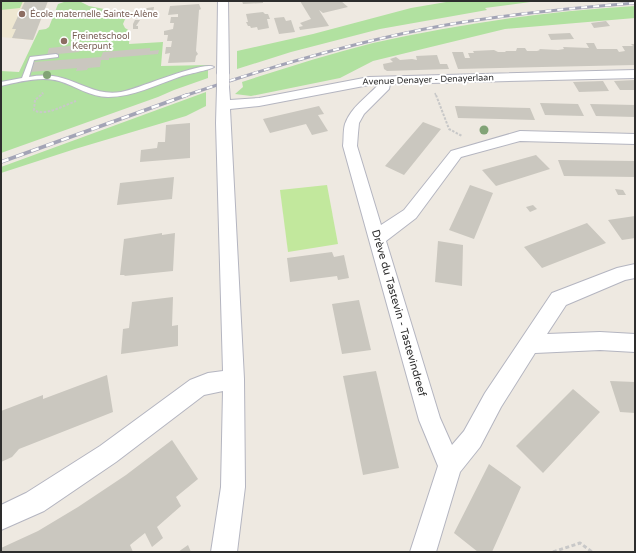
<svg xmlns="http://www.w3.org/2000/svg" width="636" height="553" viewBox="0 0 636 553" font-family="'Varela Round',sans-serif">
<rect width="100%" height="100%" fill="#eee9e1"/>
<path fill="#eee7d1" d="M1 1H48L33 40 1 37Z"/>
<path fill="#b1e1a0" d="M1 1H23L20 8 1 10Z
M67 1H79L89 6 109 10H129L123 24 125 28 130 31 129 44 163 42 161 66 208 65V78L174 90 158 97 1 153V71L19 72 39 30 46 29 49 27 58 4Z
M452 1H538L485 8 487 10 380 29 291 52 237 69V51L313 34 411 8Z
M635 6V18L505 29 373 61 340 78 251 96 235 94 243 87 242 82C285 68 329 54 373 43 460 24 546 11 635 6Z
M206 92V106L186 116 75 149 1 173V167Z"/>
<path fill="#c2e89d" d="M327 185 338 244 288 252 280 190Z"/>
<path fill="#cac7bf" d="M25 1H48L33 40 12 38 16 29H12Z
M242 1H263V3L243 4Z
M300 1H341L348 7 323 13 319 10 329 26 300 30 299 27 303 26 300 23 311 19Z
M199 4 201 9 199 10 196 51 198 54 196 56 195 62 168 63 170 53 165 54 166 47H171L172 41H167L168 35H164V31L173 29 174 23H170L171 17H178V14L168 15 170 6Z
M154 7 153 13H139L141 10H145L147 8Z
M263 12 265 14H268L270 19H267L269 28 258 30 257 27 251 28 250 26H248L246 22H248L246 14Z
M284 17 286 21 291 20 295 32 279 34 274 18Z
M135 20H140L136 26H138V29H133V24Z
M606 21 610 26 594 28 591 23Z
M570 33 574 39 551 40 548 34Z
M586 43H594L597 49H617L619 52 625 51 622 46H633L631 44H635V65L458 69 452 52H463L465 58H470L468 53H474L473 51 494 50 498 52H506L505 51H516L517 48H525L527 51H537L540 50 539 49 558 50 564 49 563 47 589 48Z
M81 45 79 52 47 55 49 48Z
M150 48V51L159 50 158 54 109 58V60H101L100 67 88 68 87 70 76 71 77 68 30 72 33 62 101 57 103 52Z
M437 55 440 64H447L449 69 387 71 384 69 383 64 393 62 390 59 396 57 400 60 412 59 417 60 416 56Z
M635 80V90H620L614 81Z
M603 81 609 91 579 92 573 82Z
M540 103 578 104 584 116 545 115Z
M590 104 635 105V117L596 116Z
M319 106 324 114 318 115 328 131 312 135 306 124 270 133 263 119Z
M455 106 530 108 535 120 458 118Z
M423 122 441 129 404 175 385 166Z
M190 123V158L140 162 141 150 157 148 158 142H165L166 125Z
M536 155 550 169 496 186 482 170Z
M558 160 635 161V177L564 176Z
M174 177 172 199 117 205 120 183Z
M470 185 493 193 474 239 449 230Z
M615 189 623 190 626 195H618Z
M533 205 537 209 530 212 526 207Z
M635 216V238L622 240 608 220Z
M587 223 606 243 542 268 524 247Z
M162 233V235L175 233 173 271 124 276 125 275H120L124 239Z
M438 241 463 245 462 286 435 282Z
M332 252 334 257 344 255 349 278 338 280 337 276 290 282 287 258Z
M173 297 172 326 178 325V346L121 354 123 329 129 328 132 302Z
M359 300 371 350 342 354 332 304Z
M376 371 399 468 363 475 343 376Z
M107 375 113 412 19 449 12 457 1 462V411L43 395V399Z
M610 381 635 382V413L620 412Z
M573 389 600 412 543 473 516 446Z
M172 440 198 479 176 497 181 506 157 527 163 538 152 547 145 533 130 545 133 552H1V548L38 531 78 507 126 475Z
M489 464 521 487 492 552H478L454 533Z
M188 545 191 552H178Z"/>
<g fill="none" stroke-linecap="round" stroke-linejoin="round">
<defs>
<path id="service" d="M56 54 58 55V57L34 60 29 77C40 75 51 75 62 78 83 84 99 96 121 92 138 89 204 60 214 67 210 70 187 74 179 77 156 85 133 97 108 97 91 97 75 86 59 81 40 76 19 82 1 86V82L22 78 30 57Z"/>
<path id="minor" d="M218 1H228L229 73 227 76H219L217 73Z
M635 70V78L390 84 389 89 364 114 359 123 358 133 357 146 381 225 404 210 451 151 520 131 635 134V144L520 141 461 157 416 218 386 241 440 418 452 445 464 431 485 393 552 293 617 268 635 264V278L625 280 566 305 547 334 600 332 635 334V352L600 350 535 353 501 407 480 447 460 472 436 552H410L438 466 419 420 343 146C344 139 343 131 345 124 351 107 367 97 378 85H369L259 106 230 109 244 379 245 487 237 552H211L221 487 223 391 204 395 116 462 44 511 1 530V505L26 493 100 446 190 380 208 373 223 371 216 123 217 87 218 84H228L229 87 230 100 259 98 369 77Z"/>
</defs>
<use href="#service" stroke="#b4b5c0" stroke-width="2"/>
<use href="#minor" stroke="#b4b5c0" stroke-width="2"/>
<path stroke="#c8c8c8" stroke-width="1.5" stroke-dasharray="2 1.5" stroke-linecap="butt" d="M435 93 436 96
M40 96 43 94 41 91"/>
<path stroke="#c8c8c8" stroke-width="2" stroke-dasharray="2.5 1.5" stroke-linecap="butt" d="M41 95 35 100 34 110C44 117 65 105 76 101
M436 95 449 129 462 136"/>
<path stroke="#c8c8c8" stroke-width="3" stroke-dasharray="4 2.5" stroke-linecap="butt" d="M553 552 580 543 592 552"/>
<use href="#service" fill="#fff" fill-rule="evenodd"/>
<use href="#minor" fill="#fff" fill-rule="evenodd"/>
<defs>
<path id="rail-far1" d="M184 96C269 67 357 41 446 25 508 14 572 8 635 3"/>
<path id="rail" d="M1 162 187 95"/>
</defs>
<use href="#rail-far1" stroke="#a3a4b6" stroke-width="3"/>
<use href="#rail" stroke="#a3a4b6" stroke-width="3.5"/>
<use href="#rail-far1" stroke="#fff" stroke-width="2" stroke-dasharray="6" stroke-linecap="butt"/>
<use href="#rail" stroke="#fff" stroke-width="2.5" stroke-dasharray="8" stroke-linecap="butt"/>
<defs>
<path id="minor-bridge" d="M223 73V87"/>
</defs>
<use href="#minor-bridge" stroke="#b4b5c0" stroke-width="13" stroke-linecap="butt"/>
<use href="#minor-bridge" stroke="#fff" stroke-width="12"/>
</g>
<g fill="#81a376">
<circle cx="47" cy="75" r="4"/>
<circle cx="484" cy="130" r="4.5"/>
</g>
<g fill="#8d6e63" stroke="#fff" stroke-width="1.5">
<circle cx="22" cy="14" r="4"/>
<circle cx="64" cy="41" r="4"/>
</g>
<g text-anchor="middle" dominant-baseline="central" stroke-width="4" stroke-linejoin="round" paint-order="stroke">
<g font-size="9" fill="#785e54" stroke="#fff" text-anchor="start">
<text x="30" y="14">École maternelle Sainte-Alène</text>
<text x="72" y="36">Freinetschool<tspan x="72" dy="10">Keerpunt</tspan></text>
</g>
<g font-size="9" fill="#2d2d2d" stroke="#fff">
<text transform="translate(428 80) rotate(-2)">Avenue Denayer - Denayerlaan</text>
</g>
<g font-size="11" fill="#2d2d2d" stroke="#fff">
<text transform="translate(399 313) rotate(74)">Drève du Tastevin - Tastevindreef</text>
</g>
</g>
<rect width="636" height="553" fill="none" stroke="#2d2d2d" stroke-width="4"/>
</svg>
